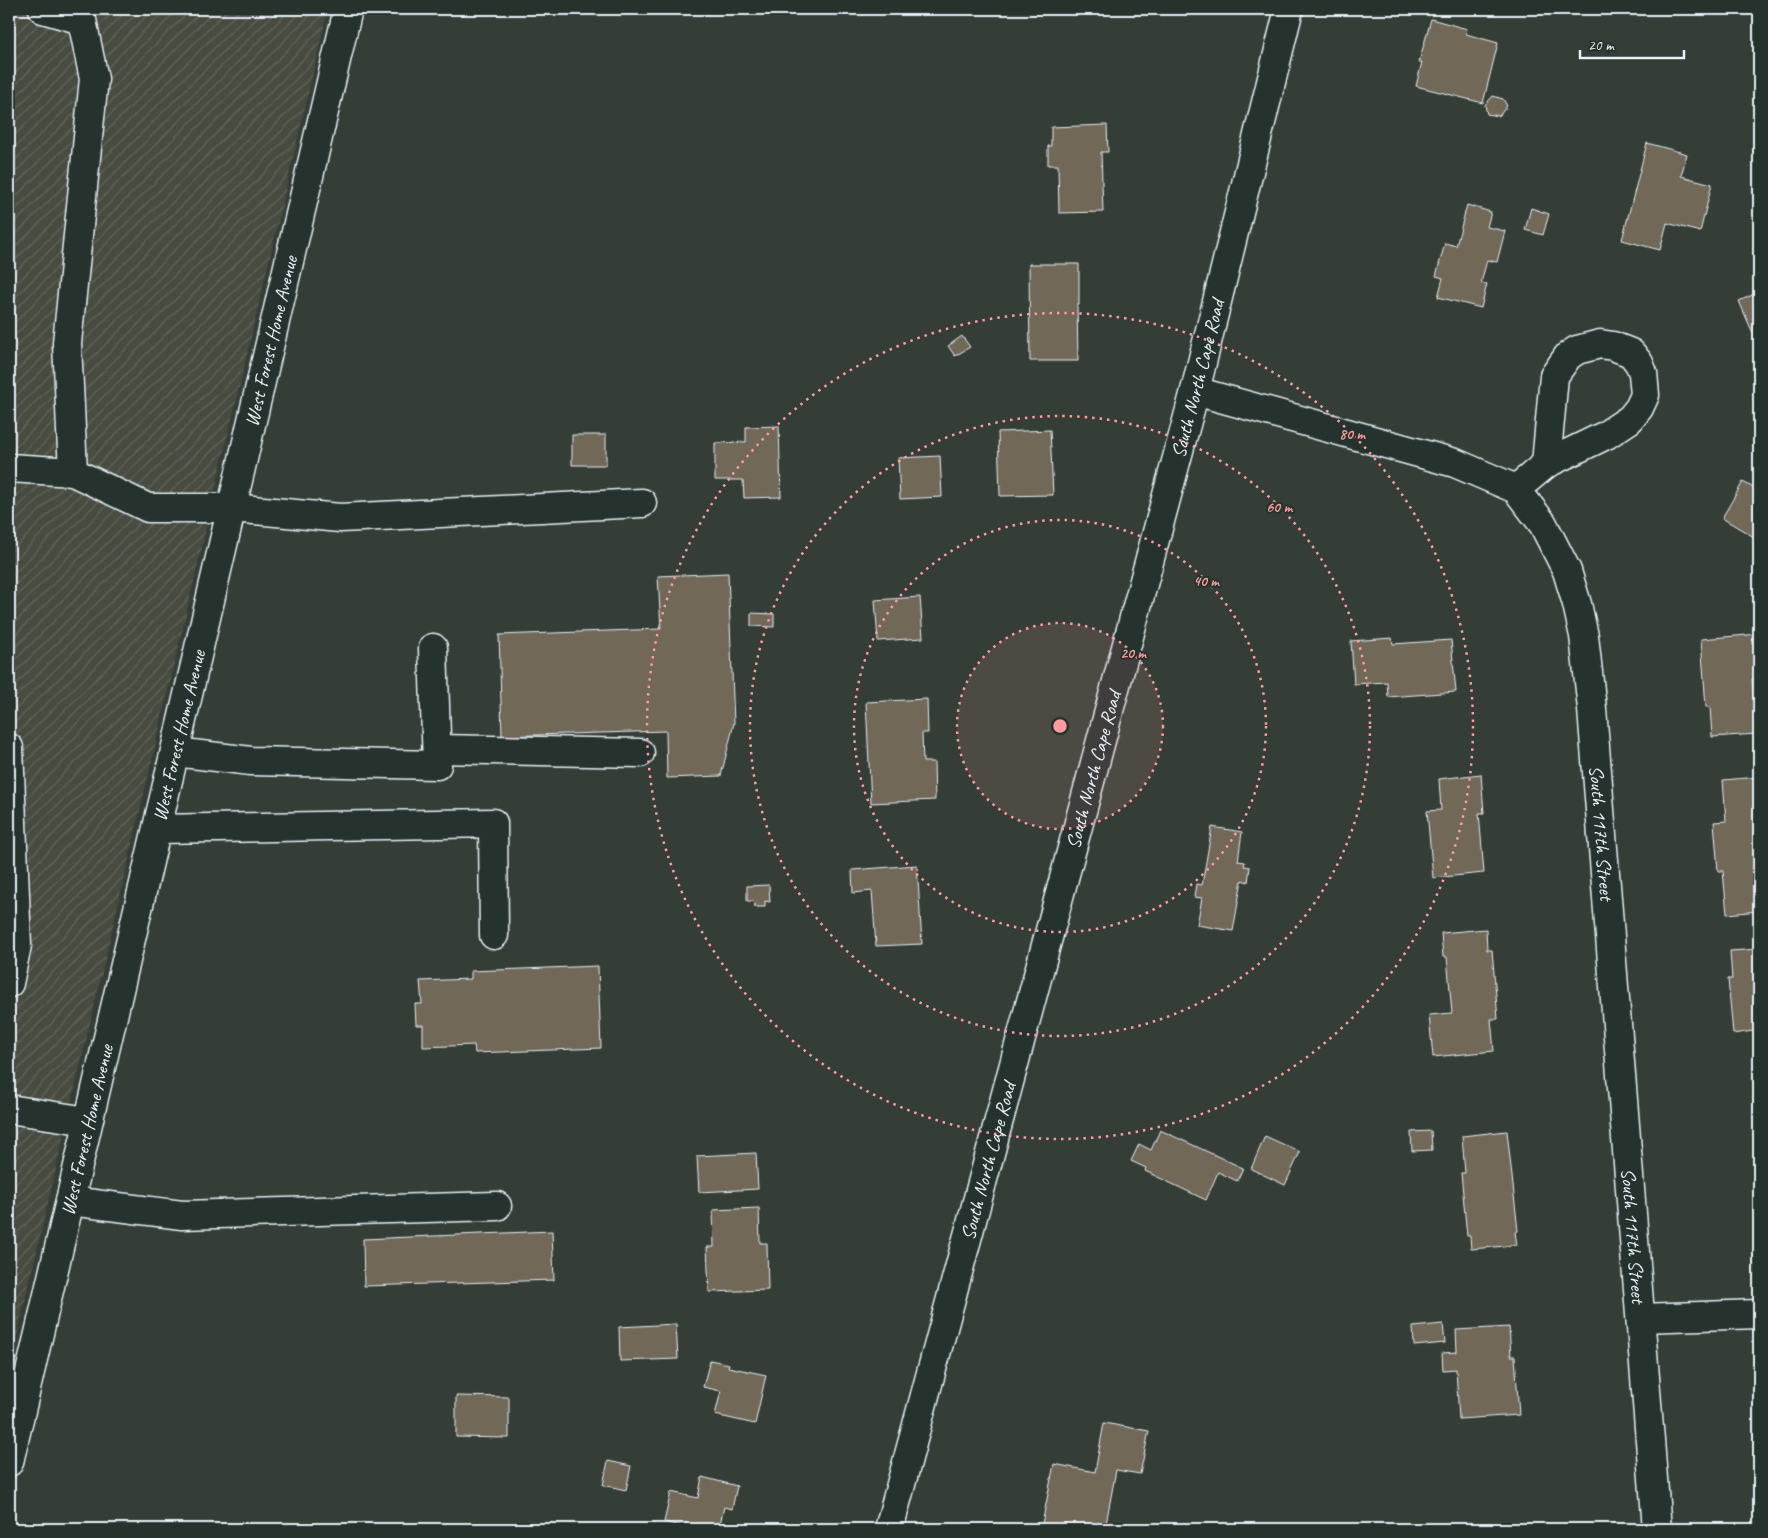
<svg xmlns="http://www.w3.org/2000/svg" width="1768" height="1538" viewBox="0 0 1768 1538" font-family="Caveat,sans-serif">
<defs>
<pattern id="industrial-furrows" width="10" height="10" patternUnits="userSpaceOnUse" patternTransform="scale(1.25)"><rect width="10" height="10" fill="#474b40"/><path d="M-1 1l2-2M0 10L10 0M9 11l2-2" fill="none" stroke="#62655c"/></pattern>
</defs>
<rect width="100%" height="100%" fill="#353e36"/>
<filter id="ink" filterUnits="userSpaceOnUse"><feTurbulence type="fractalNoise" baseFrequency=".02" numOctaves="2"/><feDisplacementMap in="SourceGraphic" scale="10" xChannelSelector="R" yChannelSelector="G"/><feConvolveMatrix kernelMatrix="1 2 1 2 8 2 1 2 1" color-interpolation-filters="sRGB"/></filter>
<g filter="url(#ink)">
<path fill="url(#industrial-furrows)" d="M9 9H328L9 1369Z"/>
<path fill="#716859" stroke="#e8f1f8" d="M1431 19 1467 29 1466 34 1498 43 1483 103 1416 86 1422 62H1419Z
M1493 96 1503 99 1507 106 1499 116 1487 114 1485 105Z
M1107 125 1108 152H1101L1103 212 1059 213 1058 165H1048V146H1051V127Z
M1647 143 1687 154 1681 176 1712 184 1700 232 1667 223 1660 250 1622 240Z
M1467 205 1491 212 1487 227 1505 231 1497 262 1487 260 1481 283 1487 284 1481 308 1438 297 1443 278 1436 276 1445 243 1456 246Z
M1531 208 1549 214 1543 235 1525 230Z
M1029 264H1079V305L1077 304 1078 361H1030Z
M1759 292V336L1755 338 1739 301Z
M962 336 970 347 955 356 948 346Z
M779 426 781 497 744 498 743 480H715V443L746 442V427Z
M1050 430 1053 495 1000 496 998 432Z
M572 435H606V465H572Z
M940 456 942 497 900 499 898 458Z
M1743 482 1759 491V540L1722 518Z
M728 573 734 723 721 776 667 778 666 731 502 736 499 635 661 629 658 576Z
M920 597 923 638 878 641 875 600Z
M751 613 774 614V627L751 626Z
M1759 634V679H1752L1757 734 1712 737 1710 707H1706L1701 639Z
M1392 638 1393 644 1451 640 1456 692 1388 697 1387 682 1354 684 1351 641Z
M927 699 928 733H922L923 762H934L935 800 871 803 866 702Z
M1481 774 1484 813H1479L1484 873 1433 878 1427 811 1441 810 1439 779Z
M1759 777V911L1727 914 1723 871H1718L1714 822 1726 821 1723 780Z
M1212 827 1242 832 1238 861 1245 862 1244 866 1250 867 1248 882 1242 880 1233 931 1197 925 1202 898 1194 897 1196 884 1202 885Z
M917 865 922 944 876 946 872 891 853 893 852 870Z
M769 885 770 902 765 901V907H755L754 901H747V886Z
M1486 929 1487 950H1492L1498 1019H1491L1494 1051 1433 1057 1429 1015 1452 1013 1447 957H1443L1441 933Z
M1759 949V1030L1733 1034 1728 979H1732L1730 951Z
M598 966 601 1048 475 1053 474 1045 423 1047V1025H416L415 1004H422L420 981 471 979V971Z
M1160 1130 1243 1168 1237 1181 1218 1172 1206 1200 1145 1171 1146 1168 1131 1161 1139 1144 1151 1150Z
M1431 1131 1432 1150 1412 1151 1411 1132Z
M1507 1131 1518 1231 1515 1232 1517 1245 1471 1249 1470 1236H1467L1461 1173H1465L1462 1136Z
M1265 1136 1300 1152 1285 1185 1251 1169Z
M756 1153 758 1189 699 1192 697 1156Z
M759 1208 760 1243H767L768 1290 709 1292 707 1247H714L713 1210Z
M552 1231 554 1280 364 1286 363 1239Z
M676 1324 678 1359 620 1361 619 1327Z
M1443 1324 1445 1343 1414 1346 1413 1327Z
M1509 1327 1511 1356H1515L1519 1415 1459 1419 1456 1369 1443 1370 1442 1353 1457 1352 1456 1330Z
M710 1360 729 1364 728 1367 766 1375 755 1424 715 1415 721 1391 703 1387Z
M456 1396 509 1397V1438L456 1437Z
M1757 1421H1759V1500Z
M1104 1423 1149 1431 1140 1474 1116 1470 1105 1529H1041L1054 1464 1095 1472Z
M608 1461 631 1466 626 1490 603 1485Z
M702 1477 737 1486 732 1509 724 1507 719 1528 724 1529H680L681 1526 664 1522 671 1492 698 1498Z"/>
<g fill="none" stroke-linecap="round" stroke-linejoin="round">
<defs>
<g id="minor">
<path d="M43 9 82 20 94 79 67 343 73 472"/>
<path id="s1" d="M1195 391 1455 463 1516 489 1543 524 1567 571 1577 604 1584 636 1592 709 1657 1529"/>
<path d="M9 468 73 472 148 508H232L340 518 642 503"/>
<path d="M1516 489 1546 464 1606 435 1630 419 1639 408 1645 395 1643 373 1639 363 1631 353 1613 346 1600 344 1577 350 1568 356 1554 376 1546 464"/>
<path d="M9 748 17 945 9 983"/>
<path d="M437 749 640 753"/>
<path d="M175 752 251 761 437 765 433 648"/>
<path d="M157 829 493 823 494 935"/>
<path d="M9 1109 88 1121"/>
<path d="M70 1201 182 1215 497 1206"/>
<path d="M1641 1318 1759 1314"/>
<path id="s2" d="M889 1529 1195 391 1289 9"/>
</g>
<g id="major">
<path id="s3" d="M9 1462 348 9"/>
</g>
</defs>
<use href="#minor" stroke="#e8f1f8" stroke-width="31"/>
<use href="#major" stroke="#e8f1f8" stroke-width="31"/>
<use href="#minor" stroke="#26332d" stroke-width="28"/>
<use href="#major" stroke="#26332d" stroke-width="28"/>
</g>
</g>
<circle cx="1060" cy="726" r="103" fill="#ff9aa2" fill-opacity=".12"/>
<g fill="none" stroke="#ff9aa2" stroke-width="2.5" stroke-dasharray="2.5 5">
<circle cx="1060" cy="726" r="103"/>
<circle cx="1060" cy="726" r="206"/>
<circle cx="1060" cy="726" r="310"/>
<circle cx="1060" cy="726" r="413"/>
</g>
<g text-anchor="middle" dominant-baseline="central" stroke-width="4" stroke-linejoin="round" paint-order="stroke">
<g font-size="20" fill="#e8f1f8" stroke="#26332d">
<text stroke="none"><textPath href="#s3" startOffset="1151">West Forest Home Avenue</textPath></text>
<text stroke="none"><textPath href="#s2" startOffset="1191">South North Cape Road</textPath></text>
<text stroke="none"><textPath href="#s3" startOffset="746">West Forest Home Avenue</textPath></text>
<text stroke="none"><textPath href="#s2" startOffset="786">South North Cape Road</textPath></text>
<text stroke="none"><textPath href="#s1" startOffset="698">South 117th Street</textPath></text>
<text stroke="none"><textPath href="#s3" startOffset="341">West Forest Home Avenue</textPath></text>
<text stroke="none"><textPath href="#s2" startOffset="381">South North Cape Road</textPath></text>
<text stroke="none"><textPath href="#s1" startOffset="1102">South 117th Street</textPath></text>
</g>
</g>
<circle cx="1060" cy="726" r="8" fill="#ff9aa2" stroke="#26332d" stroke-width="2.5"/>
<g font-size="15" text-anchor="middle" font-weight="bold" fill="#ff9aa2" stroke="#26332d" stroke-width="4" stroke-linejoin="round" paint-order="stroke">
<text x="1352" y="439">80 m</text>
<text x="1279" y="512">60 m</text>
<text x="1206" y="586">40 m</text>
<text x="1133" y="658">20 m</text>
</g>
<rect width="1768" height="1538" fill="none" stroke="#26332d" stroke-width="30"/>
<rect x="15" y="15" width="1738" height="1508" fill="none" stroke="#e8f1f8" stroke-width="2" filter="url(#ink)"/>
<path d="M1580 50v8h104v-8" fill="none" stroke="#e8f1f8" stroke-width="2.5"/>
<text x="1588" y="50" font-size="15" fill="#e8f1f8" stroke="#26332d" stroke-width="4" paint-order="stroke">20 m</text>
</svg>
